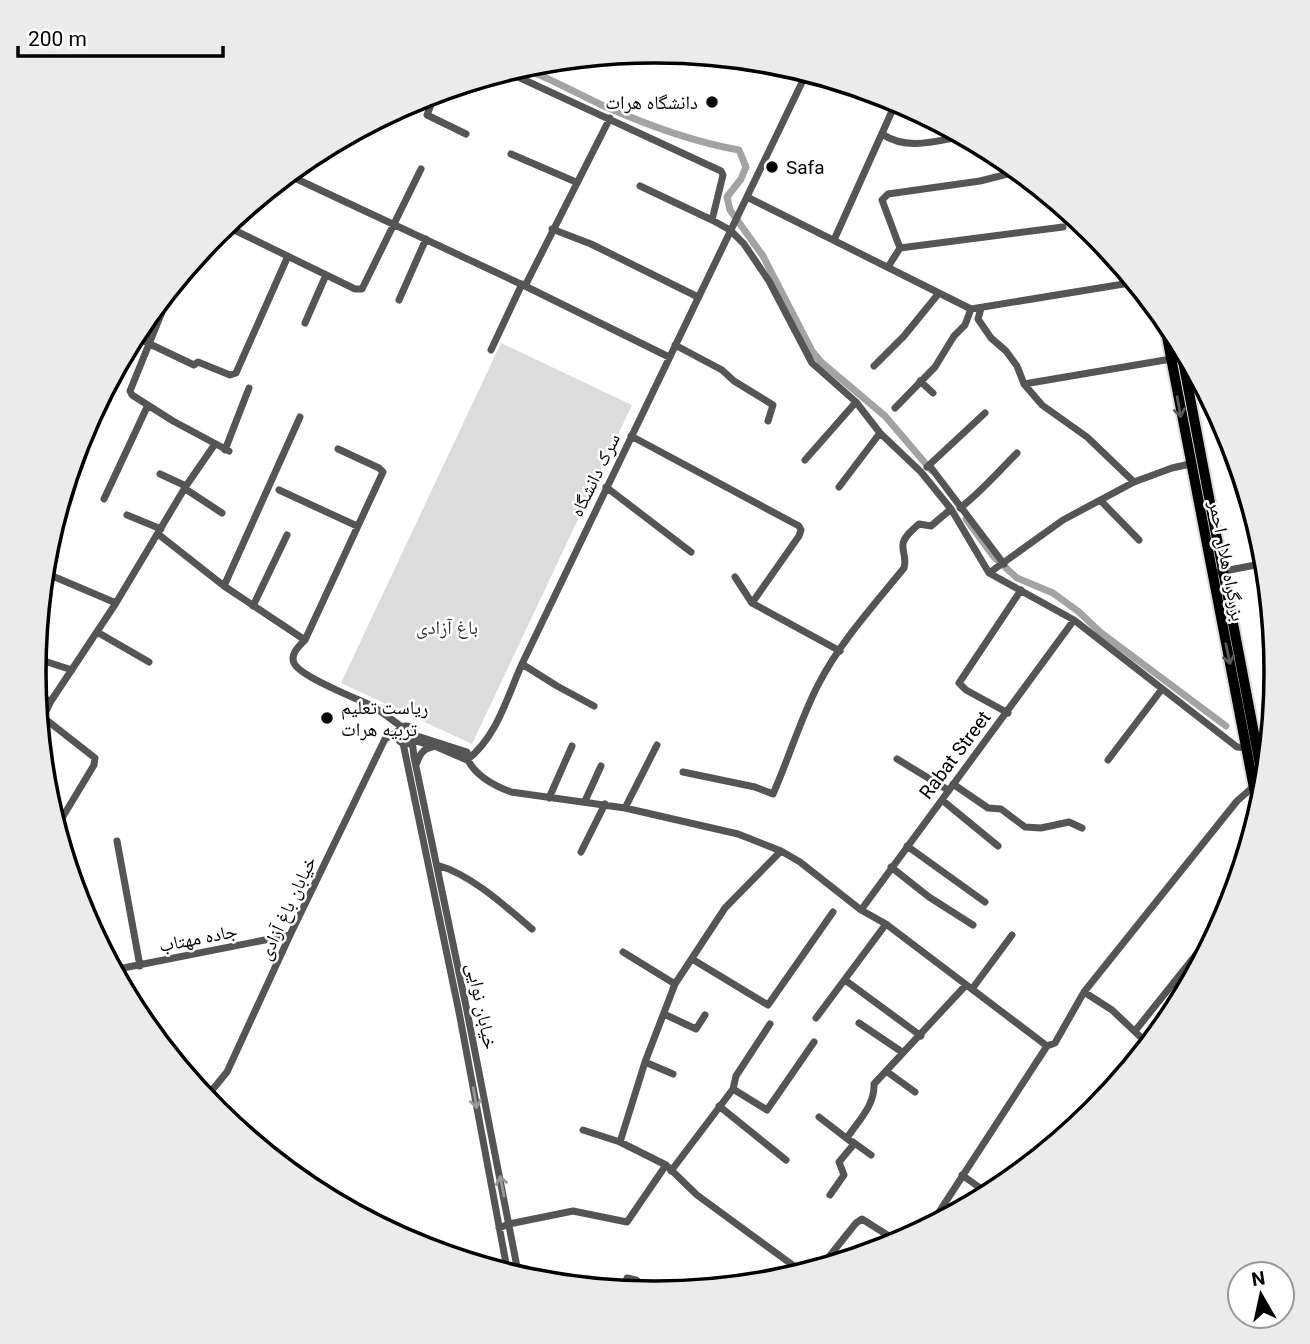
<svg xmlns="http://www.w3.org/2000/svg" width="1310" height="1344" viewBox="0 0 1310 1344" font-family="Roboto,'Noto Naskh Arabic',sans-serif">
<rect width="100%" height="100%" fill="#fff"/>
<path fill="#dcdcdc" d="M501 343 632 405 472 744 341 683Z"/>
<g fill="none" stroke-linecap="round" stroke-linejoin="round">
<path stroke="#a3a3a3" stroke-width="7" d="M519 67C549 77 575 93 604 106 647 125 693 142 739 150L746 167 741 179 727 197 730 210 763 256 812 351 821 362 885 416 931 470
M966 519 994 557 1017 578 1053 593 1079 612 1100 632 1226 726"/>
<defs>
<path id="highway" d="M1163 316 1259 814
M1179 340 1265 791"/>
</defs>
<use href="#highway" stroke="#dbdbdb" stroke-width="14"/>
<path stroke="#555" stroke-width="7" d="M505 71 721 171 723 175 712 220
M436 92 427 115 466 134
M882 134C907 151 936 141 965 136
M511 154 576 182
M286 174 525 286 669 357
M640 186 712 220 730 230 744 244 769 281 812 363 856 402 880 433 921 472 951 509 989 573 1074 620 1237 747 1247 748
M747 197 971 309 1136 282
M224 225 355 289H362L421 169
M552 229 591 244 698 297
M834 240 897 100
M900 248 882 200 888 194 980 181 1020 171
M888 267 900 248 1063 227
M525 286 610 118
M399 300 426 239
M164 307 130 391 132 395 173 421 229 451
M981 308 978 319 991 338 1006 351 1017 366 1024 384 1042 405 1087 437 1134 482
M305 323 326 275
M133 336 194 365 198 362 230 375 236 373 288 256
M675 345 722 370 734 381 773 405 768 421
M491 350 522 284
M874 366 904 336 939 293
M920 381 933 393
M1024 384 1171 359
M895 408 935 367 954 336 965 325 971 309
M631 436 799 526 801 530 799 536 752 603
M225 450 249 388
M805 460 856 402
M929 465 1004 564
M927 467 985 413
M160 474 186 486
M606 487 691 552
M839 487 880 433
M184 488 222 513
M279 490 357 526
M104 499 148 405
M1101 501 1139 540
M960 508C981 492 998 472 1017 453
M127 515 161 529
M158 534 224 586 305 640C299 646 290 654 294 663 299 676 355 698 370 705 381 711 392 720 402 727
M43 572 116 603
M1219 572 1266 563
M989 573 1063 520 1134 482 1172 468 1190 464
M735 577 752 603 840 651
M224 586 300 417
M253 606 287 535
M97 632 149 662
M305 640 383 472 379 468 338 449
M35 658 72 670
M522 664 557 686 594 706
M36 696 51 701
M1008 713 966 690 959 683 1021 590
M44 718 95 758 94 765 56 828
M39 726 51 701 116 603 186 486 215 444
M397 735a9 9 0 1 1 18 0a9 9 0 1 1-18 0Z
M414 735 467 752
M403 743 459 1012 508 1274
M465 753C471 773 492 785 511 792L625 808 738 834 781 851 800 862 861 910 886 924 1047 1046
M897 759 948 790
M1108 760 1162 689
M416 765C419 756 422 749 432 747
M683 772 755 787 773 794C789 758 800 720 818 685 840 642 874 605 904 568 907 558 902 553 903 544 904 536 914 529 919 524L931 526 951 509
M953 784 988 808 1001 809 1025 827 1041 828 1069 822 1082 828
M549 798 572 746
M942 800 998 846
M585 801 601 766
M625 808 657 745
M117 841 140 966
M907 846 985 902
M581 852 605 804
M437 865C472 875 505 906 532 929
M891 867 929 897 973 925
M861 910 1074 620
M623 952 675 984
M692 959 768 1005 833 912
M113 970 290 935
M845 980 921 1036
M972 989 1012 935
M1084 992 1112 1010 1149 1045
M664 1014 696 1029 705 1015
M816 1018 886 924
M859 1023 902 1052
M1135 1031 1211 936
M645 1062 673 1074
M886 1071 915 1092
M733 1089 767 1110 814 1042
M203 1096 213 1089 227 1072 290 935 385 739 397 732
M719 1106 786 1160
M819 1117 854 1144 839 1162 844 1175 830 1195
M583 1130 620 1142
M847 1138C859 1120 875 1105 874 1084L966 985
M853 1142 871 1155
M666 1165 697 1195 794 1266 785 1279
M671 1171 733 1089 736 1076 770 1024
M962 1175 990 1195
M930 1226 1047 1046 1055 1043 1084 992 1237 801 1254 786
M499 1228 509 1224 573 1211 627 1222 666 1165 620 1142 645 1062 675 984 725 908 781 851
M820 1268 856 1223 862 1219 900 1243
M519 1277 467 1011 414 757 412 740 437 747 467 760C497 737 507 697 522 664L807 72
M627 1278 636 1280 653 1294"/>
<use href="#highway" stroke="#000" stroke-width="10"/>
</g>
<defs><path id="oneway-shaft" d="M-6 0H5M1.5-3L5.5 0L1.5 3" fill="none" stroke-width="1.6" stroke-linecap="round" stroke-linejoin="round" transform="scale(1.75)"/></defs>
<g stroke="#595959">
<use href="#oneway-shaft" transform="translate(1179 407) rotate(80)"/>
<use href="#oneway-shaft" transform="translate(1228 654) rotate(78)"/>
</g>
<g stroke="#999">
<use href="#oneway-shaft" transform="translate(475 1098) rotate(80)"/>
<use href="#oneway-shaft" transform="translate(502 1186) rotate(-101)"/>
</g>
<g fill="#000" stroke="#fff" stroke-width="2.5">
<circle cx="712" cy="102" r="7"/>
<circle cx="772" cy="167" r="7"/>
<circle cx="327" cy="718" r="7"/>
</g>
<g text-anchor="middle" dominant-baseline="central" stroke-width="5" stroke-linejoin="round" paint-order="stroke">
<g font-size="19" fill="#000" stroke="#fff" text-anchor="start">
<text x="698" y="102" text-anchor="end">دانشگاه هرات</text>
<text x="786" y="167">Safa</text>
<text x="341" y="707">ریاست تعلیم<tspan x="341" dy="22">تربیه هرات</tspan></text>
</g>
<g font-size="19" fill="#000" stroke="#fff">
<text transform="translate(595 475) rotate(-64)">سرک دانشگاه</text>
<text transform="translate(1227 561) rotate(79)">بزرگراه هلال احمر</text>
<text transform="translate(955 755) rotate(-53)">Rabat Street</text>
<text transform="translate(287 908) rotate(-65)">خیابان باغ آزادی</text>
<text transform="translate(198 938) rotate(-11)">جاده مهتاب</text>
<text transform="translate(482 1006) rotate(78)">خیابان نوایی</text>
</g>
<g font-size="19" fill="#333" stroke="#fff">
<text x="447" y="627">باغ آزادی</text>
</g>
</g>
<path d="M0 0H1310V1344H0ZM46 672a609 609 0 1 1 1218 0a609 609 0 1 1-1218 0Z" fill="#ebebeb" fill-rule="evenodd"/>
<path fill="none" stroke="#000" stroke-width="3.5" d="M46 672a609 609 0 1 1 1218 0a609 609 0 1 1-1218 0Z"/>
<g transform="translate(1261 1295) rotate(351)"><circle r="33" fill="#ffffff" stroke="#999999" stroke-width="2"/>
<path d="M0-5L12 26L0 18L-12 26Z" fill="#000000"/>
<text y="-10" font-size="19" font-weight="bold" text-anchor="middle" fill="#000000">N</text>
</g>
<path d="M18 46v10h205v-10" fill="none" stroke="#000000" stroke-width="3.5"/>
<text x="28" y="46" font-size="21" fill="#000000" stroke="#ffffff" stroke-width="5" paint-order="stroke">200 m</text>
</svg>
